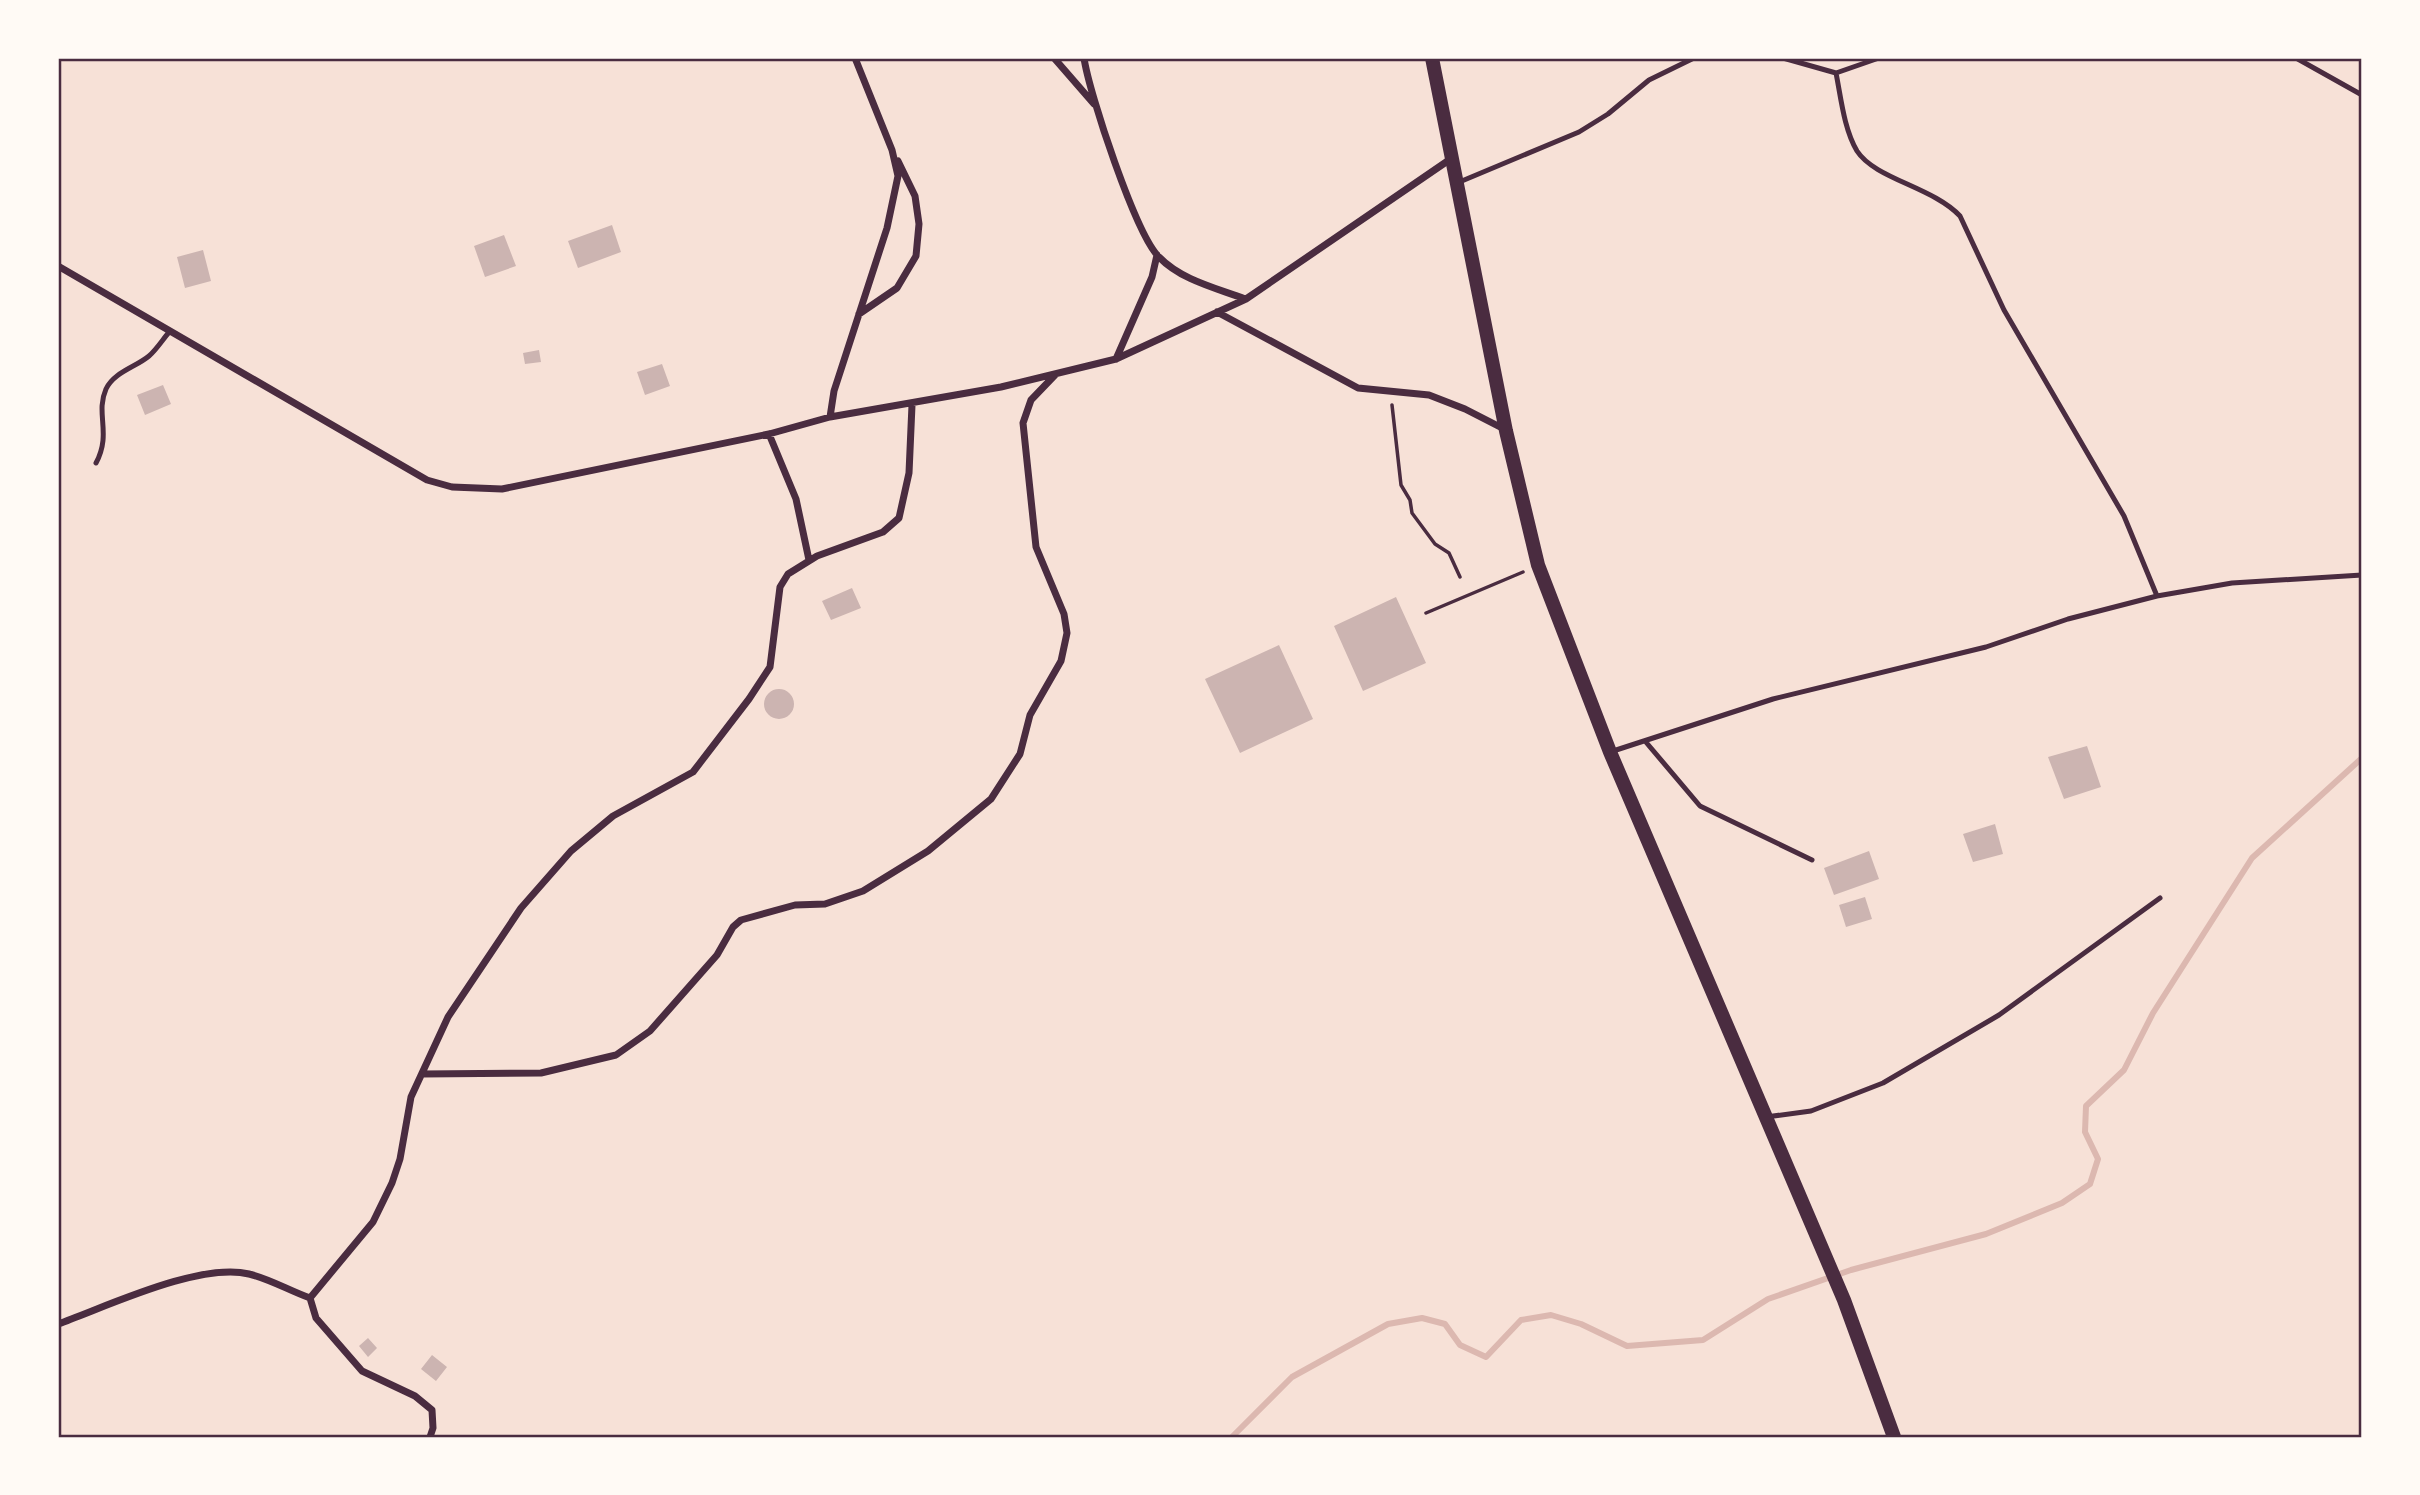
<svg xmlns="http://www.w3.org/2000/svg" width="2420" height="1495" viewBox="0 0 2420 1495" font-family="Manrope,sans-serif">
<rect width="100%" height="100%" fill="#f7e1d7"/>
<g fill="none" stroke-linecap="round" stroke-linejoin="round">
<path stroke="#dcb8b0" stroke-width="6" d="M1232 1437 1292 1377 1388 1324 1422 1318 1445 1324 1460 1345 1486 1357 1521 1320 1551 1315 1581 1324 1627 1346 1703 1340 1768 1299 1851 1270 1986 1234 2062 1203 2090 1184 2098 1159 2085 1132 2086 1106 2124 1070 2153 1013 2252 858 2362 758"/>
</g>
<path fill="#ccb4b1" d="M612 225 621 252 578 268 568 241Z
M504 235 516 266 485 277 474 246Z
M203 250 211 281 185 288 177 257Z
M539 350 541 362 525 364 523 353Z
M662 364 670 386 645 395 637 372Z
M163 385 171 404 145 415 137 395Z
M852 588 861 608 831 620 822 601Z
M1396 597 1426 663 1363 691 1334 626Z
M1279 645 1313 719 1240 753 1205 679Z
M764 704a15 15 0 1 1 30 0a15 15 0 1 1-30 0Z
M2087 746 2101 787 2064 799 2048 757Z
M1995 824 2003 854 1973 862 1963 834Z
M1869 851 1879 879 1834 895 1824 868Z
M1865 897 1872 919 1846 927 1839 905Z
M368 1338 377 1348 368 1357 359 1346Z
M432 1355 447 1367 436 1381 421 1369Z"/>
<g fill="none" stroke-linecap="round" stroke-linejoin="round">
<path stroke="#4a2c40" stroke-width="3.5" d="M1392 405 1401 485 1410 500 1412 513 1435 544 1449 553 1460 577
M1426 613 1523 572"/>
<path stroke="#4a2c40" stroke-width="5" d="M1783 58 1836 73 1879 58
M2296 58 2362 95
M1836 73C1841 98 1844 129 1857 151 1875 179 1933 187 1960 216L2004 310 2124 516 2157 596
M1457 183 1579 132 1608 114 1649 80 1694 58
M96 463C112 433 95 414 106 389 114 372 136 367 149 356 157 349 163 339 170 331
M1645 741 1700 806 1812 860
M1610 752 1773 699 1986 647 2068 619 2157 596 2232 583 2362 575
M1766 1117 1811 1111 1883 1083 1999 1015 2160 898"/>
<path stroke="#4a2c40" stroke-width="7" d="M1054 58 1094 104
M1084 58C1089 93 1136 235 1159 257 1181 280 1216 288 1245 299
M58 266 427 480 452 487 502 489 769 434 830 417 1001 387 1116 359 1246 299 1452 158
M1217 312 1358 388 1429 395 1465 409 1506 430
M859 314 897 288 916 256 919 224 915 196 898 161
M1116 359 1152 277 1157 255
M830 417 834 391 887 228 898 176 892 150 855 58
M769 434 796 499 809 560
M422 1074 541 1073 616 1055 650 1031 717 955 733 927 741 920 795 905 825 904 863 891 928 851 991 799 1020 754 1030 715 1061 661 1067 633 1064 614 1036 547 1023 423 1031 400 1055 375
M310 1298 373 1222 392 1183 400 1159 411 1097 448 1017 521 908 571 851 613 816 693 772 749 699 770 667 780 587 788 574 817 556 883 532 899 518 909 473 912 405
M310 1298 316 1318 362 1371 415 1396 432 1410 433 1428 430 1437
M58 1324C106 1307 199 1262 249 1274 270 1279 290 1291 310 1298"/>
<path stroke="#4a2c40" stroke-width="14" d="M1432 58 1506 431 1538 565 1610 752 1844 1300 1894 1437"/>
</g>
<rect width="2420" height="1495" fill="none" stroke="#fffaf5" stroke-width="119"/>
<rect x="60" y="60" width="2300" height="1376" fill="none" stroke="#4a2c40" stroke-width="2.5"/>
</svg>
